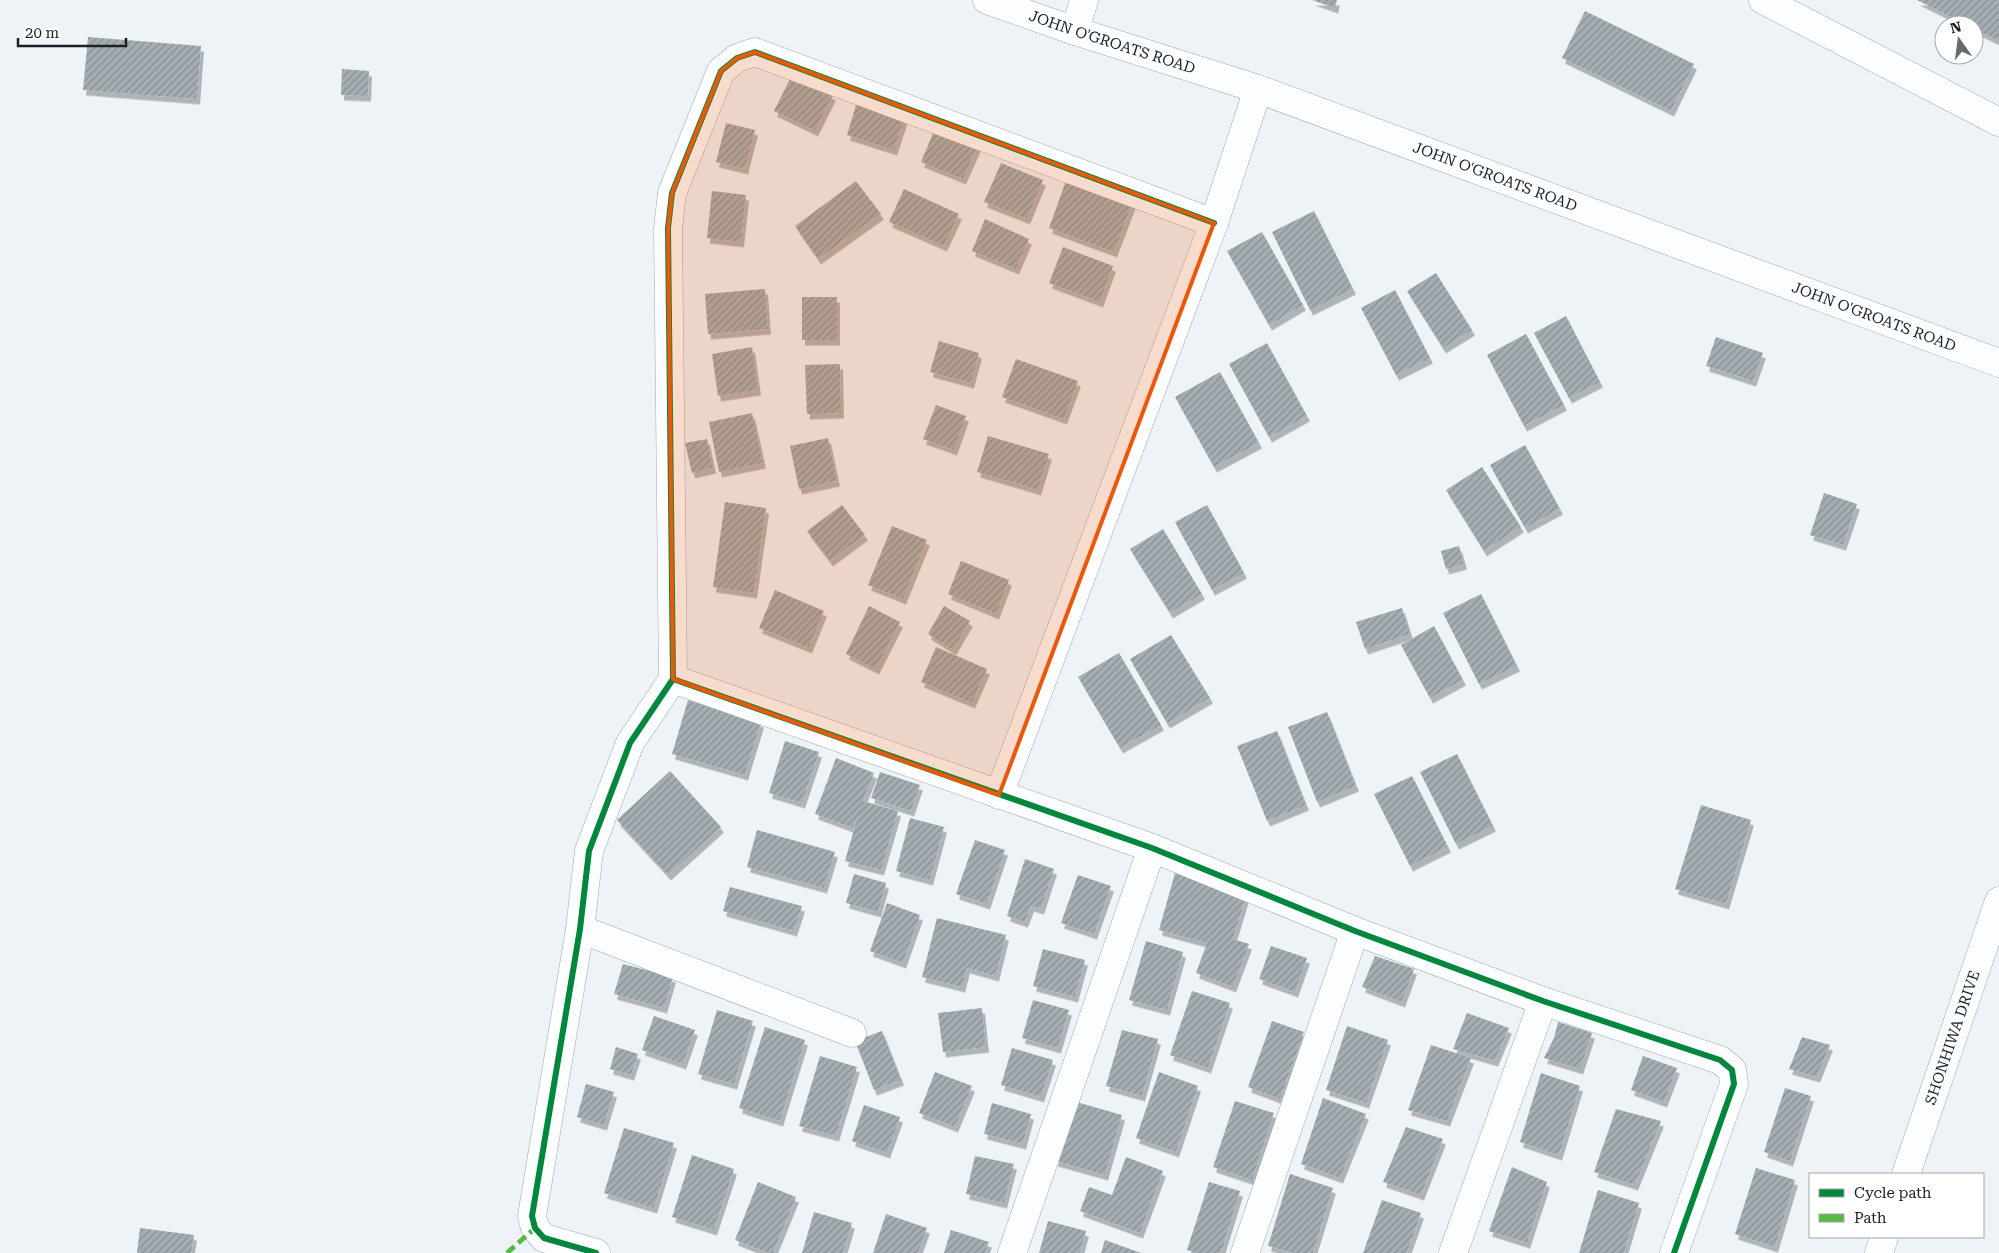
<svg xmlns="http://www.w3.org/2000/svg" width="1999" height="1253" viewBox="0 0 1999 1253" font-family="'Roboto Serif',serif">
<defs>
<pattern id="building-hatch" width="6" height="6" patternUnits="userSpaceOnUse" patternTransform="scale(1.25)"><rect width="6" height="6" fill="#a5afb3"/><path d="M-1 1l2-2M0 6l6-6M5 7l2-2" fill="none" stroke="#868e92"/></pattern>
<filter id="shadow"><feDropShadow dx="3" dy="5.5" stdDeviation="0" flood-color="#0004"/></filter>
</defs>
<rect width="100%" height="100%" fill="#eef3f8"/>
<path fill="url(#building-hatch)" filter="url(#shadow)" d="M1312 0H1337L1335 8Z
M1917 0H1999V41L1974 29V25H1967Z
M1585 11 1694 64 1671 111 1562 58Z
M88 37 201 46 197 99 83 90Z
M342 69 369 71 368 96 341 95Z
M792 75 833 95 815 131 774 111Z
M857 102 905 117 894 150 847 135Z
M726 123 755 130 745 169 716 162Z
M937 124 980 141 963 179 921 162Z
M1001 163 1043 180 1027 219 984 202Z
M1067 178 1133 202 1114 252 1049 228Z
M856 181 881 214 818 259 795 226Z
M904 189 959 214 944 246 889 222Z
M712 191 746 195 741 242 707 238Z
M1314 211 1353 289 1310 310 1272 232Z
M985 219 1029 239 1016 269 972 251Z
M1262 232 1303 305 1269 325 1227 251Z
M1063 247 1113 266 1100 302 1049 283Z
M1436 273 1472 330 1443 348 1407 291Z
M765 289 768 329 708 334 705 294Z
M1395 290 1430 358 1396 375 1361 308Z
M802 297H837V340H802Z
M1566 316 1600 382 1569 398 1534 333Z
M1526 334 1564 405 1524 426 1487 355Z
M1716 337 1763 353 1753 381 1706 366Z
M939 341 979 353 971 383 930 372Z
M1267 343 1307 416 1269 437 1229 364Z
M752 347 758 390 718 396 712 354Z
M1016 359 1078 381 1064 419 1002 397Z
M840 364 841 413 807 414 805 365Z
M1220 372 1259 443 1214 467 1175 397Z
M936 405 966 416 954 450 923 439Z
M752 413 763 463 719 472 709 422Z
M988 436 1049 454 1038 490 977 472Z
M828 438 837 481 799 489 790 446Z
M707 439 713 468 692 473 685 443Z
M1525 445 1560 509 1525 528 1490 465Z
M1482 467 1521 527 1484 551 1446 490Z
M1824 493 1857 504 1843 545 1810 535Z
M725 502 766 508 754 593 713 587Z
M842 505 865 535 830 561 807 531Z
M1207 505 1244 573 1212 590 1175 522Z
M892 526 927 540 903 599 868 585Z
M1163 529 1202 594 1170 613 1130 549Z
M1459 546 1464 564 1446 569 1441 551Z
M961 561 1009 580 996 614 948 594Z
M775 590 824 611 809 648 759 628Z
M1481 594 1517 666 1479 684 1443 613Z
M869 606 900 622 876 669 846 654Z
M944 606 970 621 953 650 928 634Z
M1402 608 1410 634 1365 649 1356 622Z
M1434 626 1463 680 1430 698 1401 645Z
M1171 635 1210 698 1167 723 1130 659Z
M936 647 987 669 972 703 921 682Z
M1119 653 1161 725 1120 748 1078 677Z
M688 700 761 722 745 775 672 754Z
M1327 712 1356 786 1317 802 1288 727Z
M1277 731 1306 805 1267 821 1237 746Z
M785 741 819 752 802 803 769 793Z
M1457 754 1493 826 1456 844 1420 772Z
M836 758 874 773 863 801 898 811 881 870 845 861 858 815 853 828 815 814Z
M670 771 721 827 668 875 617 820Z
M880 772 920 785 911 811 871 798Z
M1412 776 1448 847 1410 866 1374 794Z
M1701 805 1751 820 1726 904 1675 889Z
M910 818 944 827 930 880 896 871Z
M757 830 835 852 824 888 747 867Z
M975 840 1005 850 987 904 956 894Z
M1025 859 1054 869 1041 909 1031 906 1025 922 1007 916Z
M1175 873 1247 893 1233 939 1249 944 1233 987 1196 973 1207 943 1159 930Z
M854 874 886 883 878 912 846 903Z
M1078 875 1111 886 1094 934 1061 923Z
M730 887 802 906 794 931 723 911Z
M887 903 920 915 903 963 870 951Z
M937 918 1006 935 996 976 967 968 962 987 922 977Z
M1146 941 1183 952 1167 1010 1129 1000Z
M1271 946 1307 958 1295 992 1259 979Z
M1043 949 1085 960 1075 997 1033 986Z
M1375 956 1414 969 1402 1002 1362 987Z
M623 964 673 977 664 1008 614 994Z
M1192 991 1230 1003 1208 1068 1170 1055Z
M1033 1000 1069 1010 1058 1048 1022 1038Z
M982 1008 986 1047 943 1052 938 1013Z
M717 1010 753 1021 734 1084 698 1074Z
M1467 1013 1509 1028 1495 1061 1453 1049Z
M654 1016 695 1030 683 1064 642 1050Z
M1272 1021 1304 1032 1280 1099 1248 1087Z
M1558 1022 1592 1033 1580 1069 1544 1058 1554 1038Z
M1347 1026 1388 1040 1366 1103 1326 1090Z
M765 1027 805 1040 780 1121 739 1108Z
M1122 1030 1158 1039 1142 1096 1106 1086Z
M882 1031 901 1080 874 1090 855 1041Z
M1802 1037 1830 1045 1817 1077 1789 1069Z
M1431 1045 1471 1058 1447 1121 1408 1110Z
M616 1047 638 1054 631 1075 610 1069Z
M1012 1048 1053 1060 1041 1097 1001 1085Z
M820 1056 857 1067 836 1136 799 1126Z
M1643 1056 1677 1068 1664 1102 1631 1090Z
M935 1072 972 1086 955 1127 919 1113Z
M1159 1072 1198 1086 1176 1152 1136 1138Z
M1541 1073 1580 1086 1559 1155 1520 1142Z
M586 1084 614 1092 604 1125 577 1117Z
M1785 1088 1811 1096 1790 1161 1764 1152Z
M1323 1098 1366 1114 1340 1178 1301 1164Z
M1073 1101 1122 1115 1105 1175 1055 1161Z
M1235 1101 1274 1113 1252 1180 1213 1167Z
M992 1103 1031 1114 1023 1144 984 1134Z
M864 1105 900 1117 887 1153 852 1141Z
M1616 1109 1661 1121 1635 1185 1594 1172Z
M1406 1127 1443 1139 1421 1195 1383 1182Z
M624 1128 674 1143 654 1208 604 1193Z
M692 1155 734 1169 714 1230 672 1217Z
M975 1156 1014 1164 1004 1203 966 1194Z
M1126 1157 1163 1171 1140 1233 1080 1211 1089 1187 1112 1195Z
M1512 1167 1547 1182 1527 1243 1489 1231Z
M1756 1168 1795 1180 1775 1247 1735 1234Z
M1290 1174 1333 1188 1313 1253H1293L1268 1246Z
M758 1182 796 1197 773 1253H768L735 1240Z
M1209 1182 1240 1191 1221 1253H1197L1187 1250Z
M1598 1190 1639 1203 1624 1253H1579Z
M1382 1200 1421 1213 1407 1253H1363Z
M814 1212 852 1223 843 1253H802Z
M886 1214 927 1228 918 1253H873Z
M1048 1221 1086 1231 1080 1253H1039Z
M140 1228 194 1235 191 1253H137Z
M951 1230 989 1242 985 1253H944Z
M1105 1240 1141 1253H1101Z"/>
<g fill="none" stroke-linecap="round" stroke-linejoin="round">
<defs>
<g id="street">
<path d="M1763 0 1999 122"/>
<path d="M1075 31 1084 0"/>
<path d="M673 679 1152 848 1355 931 1543 1001 1720 1060 1732 1070 1734 1084 1674 1253"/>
<path d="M999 795 1214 223 1258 89"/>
<path d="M580 929 852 1033"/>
<path id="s1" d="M1906 1174 1999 901"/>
<path d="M596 1253 544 1238 535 1228 532 1216 580 929 589 851 630 743 673 679 668 228 672 193 721 71 737 58 755 52 1214 223"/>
<path d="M1012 1253 1152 848"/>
<path d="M1245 1253 1355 931"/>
<path d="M1453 1253 1543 1001"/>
<path d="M1879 1253 1884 1237"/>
</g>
<g id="secondary">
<path id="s2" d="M987 0 1075 31 1258 89 1999 363"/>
</g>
</defs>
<use href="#street" stroke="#a3a9ae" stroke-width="29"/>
<use href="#secondary" stroke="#a3a9ae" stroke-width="29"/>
<use href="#street" stroke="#fcfdfe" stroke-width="28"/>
<use href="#secondary" stroke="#fcfdfe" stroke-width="28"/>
<path stroke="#58b947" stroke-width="5" stroke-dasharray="10 5" stroke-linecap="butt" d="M507 1253 535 1228"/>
<defs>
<path id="cycleway" d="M673 679 1152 848 1355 931 1543 1001 1720 1060 1732 1070 1734 1084 1674 1253
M596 1253 544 1238 535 1228 532 1216 580 929 589 851 630 743 673 679 668 228 672 193 721 71 737 58 755 52 1214 223"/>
</defs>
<use href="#cycleway" stroke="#fff" stroke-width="9"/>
<use href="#cycleway" stroke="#00873e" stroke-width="6"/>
</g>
<path fill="#e8590c" fill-opacity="0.2" stroke="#e8590c" stroke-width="4" stroke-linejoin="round" d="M755 52 1214 223 999 795 673 679 668 228 672 193 721 71 737 58Z"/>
<g text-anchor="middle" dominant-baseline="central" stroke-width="4" stroke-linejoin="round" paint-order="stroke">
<g font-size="15" fill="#192027" stroke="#fff">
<text stroke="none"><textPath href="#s2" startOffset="132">JOHN O'GROATS ROAD</textPath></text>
<text stroke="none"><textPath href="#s2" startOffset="538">JOHN O'GROATS ROAD</textPath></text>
<text stroke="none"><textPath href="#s2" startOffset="942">JOHN O'GROATS ROAD</textPath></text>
<text stroke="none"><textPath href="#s1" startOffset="144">SHONHIWA DRIVE</textPath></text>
</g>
</g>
<rect x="1809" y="1173" width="175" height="65" fill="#ffffff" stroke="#a3a6a9"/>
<rect x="1819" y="1189" width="25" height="8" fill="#00873e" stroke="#a3a6a9"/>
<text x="1854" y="1198" font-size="15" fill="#192027">Cycle path</text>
<rect x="1819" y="1214" width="25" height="8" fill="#58b947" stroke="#a3a6a9"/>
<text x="1854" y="1223" font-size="15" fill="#192027">Path</text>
<g transform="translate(1959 40) rotate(346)"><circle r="24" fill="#ffffff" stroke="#a3a6a9"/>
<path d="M0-4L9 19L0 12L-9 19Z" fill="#646a70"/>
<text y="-8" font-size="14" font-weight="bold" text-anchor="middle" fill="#192027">N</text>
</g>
<path d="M18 38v8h108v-8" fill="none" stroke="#192027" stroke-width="2.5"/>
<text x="25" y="38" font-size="15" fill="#192027" stroke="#ffffff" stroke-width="4" paint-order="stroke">20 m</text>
</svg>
